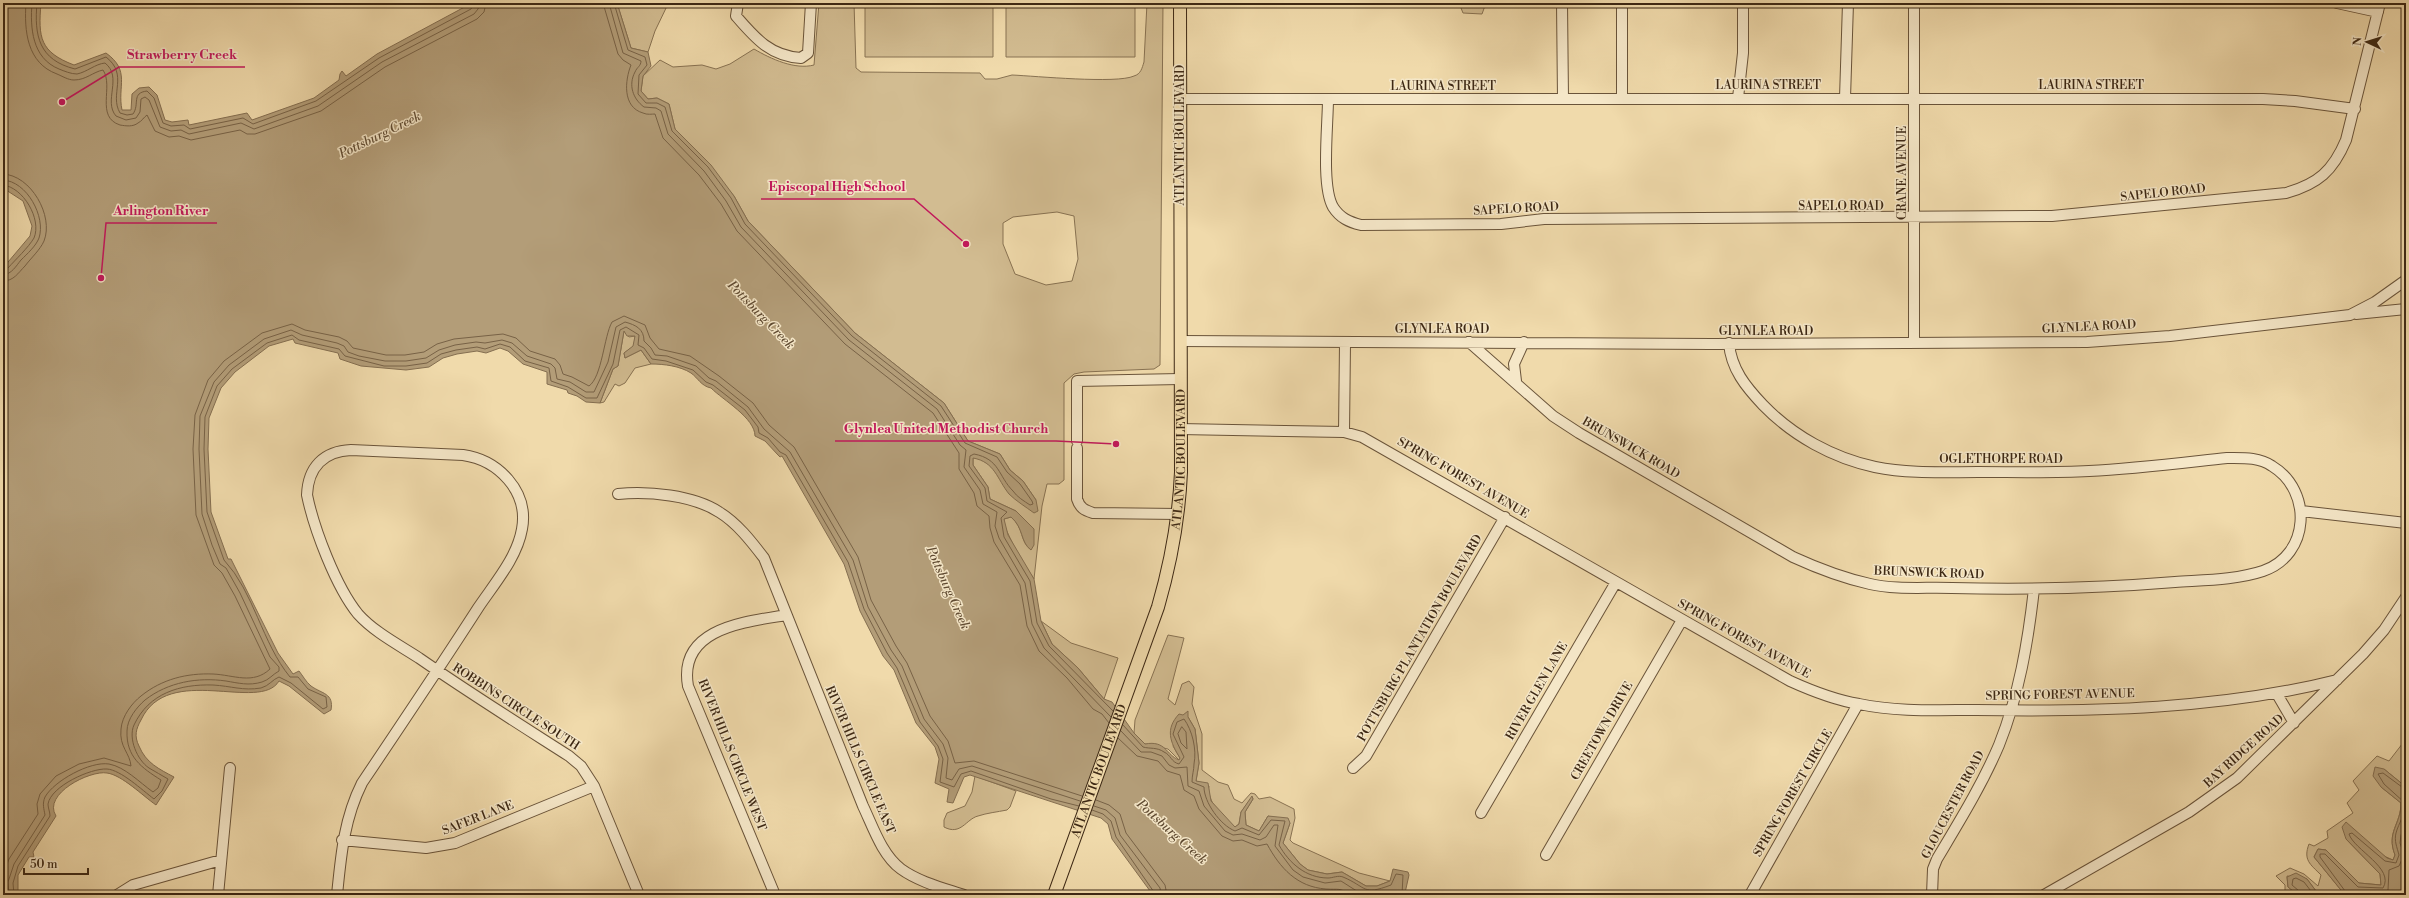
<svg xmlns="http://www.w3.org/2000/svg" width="2409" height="898" viewBox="0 0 2409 898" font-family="'Libre Bodoni',serif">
<rect width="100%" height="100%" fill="#f0daab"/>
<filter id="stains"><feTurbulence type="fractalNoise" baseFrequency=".005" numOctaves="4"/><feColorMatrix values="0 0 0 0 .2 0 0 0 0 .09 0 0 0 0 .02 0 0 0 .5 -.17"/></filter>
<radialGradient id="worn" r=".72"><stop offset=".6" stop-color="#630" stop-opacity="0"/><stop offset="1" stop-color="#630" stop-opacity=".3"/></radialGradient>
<path fill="#d2bc91" stroke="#887252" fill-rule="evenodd" d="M617 3H699L668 4 655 31 648 52 631 48Z
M819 3H854L856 68 861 72 980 73 985 79H997L1012 75C1035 76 1117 84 1134 76 1141 74 1142 68 1144 62L1147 3H1163L1160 365 1154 369 1084 372 1074 374 1064 383V480L1059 484H1047L1042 506 1034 579 1018 555 1004 525V519L1011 517C1025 529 1019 541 1031 550L1016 511 990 499 988 487 973 465V457L982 460 993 467 998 476 1036 500 1023 481 1010 470 1000 454 968 441 944 403 855 333 748 221 734 196 675 129 669 104 657 98 648 99 641 91 643 76 660 60 673 67 702 65 716 69 730 64 754 49C771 59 795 70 814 65ZM1057 212 1074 216 1078 259 1072 281 1046 285 1015 274 1003 244V223L1013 217Z
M865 3H993V57H865Z
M1006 3H1135V57H1006Z
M1459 3H1486L1482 14 1463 13Z
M624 331 629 337 635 336 634 346 624 353 625 358 641 350 651 364 635 368 625 383 619 386 615 384 604 402 600 403 613 369 618 366Z
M1041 621 1071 643 1118 658 1104 699 1078 668 1052 644Z
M1168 635 1184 638 1168 699 1175 705 1182 684 1189 681 1194 687 1192 704 1202 734V770L1218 782 1228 785 1234 799 1242 803 1251 793 1255 794 1259 799 1270 797 1294 809 1295 818 1290 840 1293 843 1359 873 1390 881 1377 886H1366L1342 872 1327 874 1308 870 1300 864 1283 843 1290 823 1268 816 1259 831 1246 825 1245 812 1253 799 1252 797 1241 812 1239 824 1235 827C1223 819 1206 800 1209 786L1196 781 1199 763 1195 729 1188 717 1173 746 1180 758 1179 760 1168 749 1145 744 1134 733 1135 720Z
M2406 739V787L2384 769 2381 787 2401 803C2401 824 2386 832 2395 855L2393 860 2346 839 2380 874 2381 885 2359 883 2326 850 2318 849 2314 857 2345 895H2319L2307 879 2287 876 2288 887 2298 895H2285V885L2276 876 2290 868 2304 874 2318 886 2321 875C2310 864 2303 860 2309 844L2314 846 2328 838 2327 831 2353 813 2347 803 2359 790 2353 781 2377 756 2389 761Z
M975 776 1016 791 1010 807 1007 810C997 812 987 813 978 816 966 819 961 836 944 827V820L947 813 965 806 972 792Z"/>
<path fill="#b39d78" stroke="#846e50" d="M3 3H41C38 38 40 52 74 65L106 53C131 71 117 86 122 110H131L132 94 139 88 149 87 157 95 165 120 172 122 188 120 189 125 247 113 252 120 314 98 339 80 340 74 342 71 346 76 377 54 472 3H617L631 48 648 52 651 66 643 76 641 91 648 99 657 98 669 104 675 129 711 165 734 196 748 221 855 333 944 403 968 441 1000 454 1010 470 1023 481 1036 500 1038 511 1034 513C1026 507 1016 501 1009 494 997 479 995 462 973 458V465L988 487 990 499 1016 511 1034 529V545L1031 550C1020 542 1024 528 1011 517L1004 519 1008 535 1034 579 1041 621 1052 644 1078 668 1104 699 1112 702 1134 733 1145 744C1166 740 1166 755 1179 760L1180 758C1170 742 1165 729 1179 714L1183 715 1188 711V717L1195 729 1196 737 1199 763 1196 781 1208 783 1211 801 1235 827 1239 824 1241 812 1252 796 1253 799 1245 812 1246 825 1259 831 1268 816 1288 818 1290 823 1283 843 1300 864 1308 870 1327 874 1342 872 1366 886H1377L1390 881 1393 869 1408 872 1409 875 1405 893 1409 895H1153L1112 839 1108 824 1101 818 970 775 964 777 953 803 947 802 949 789 935 783 939 759 935 747 916 723 894 670 883 656 860 611 844 564 782 456 780 457 778 455 765 441 755 436C755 418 723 400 711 388 701 386 698 378 691 373 680 366 664 364 651 364L641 350 625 358 624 353 633 346 635 336H627L624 331 618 366 613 369 600 403 586 402 577 396 568 393 567 390 547 384V372L523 364 508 351 500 348 486 353 477 351 457 354 443 358 429 367 406 370 361 366 340 359 338 353 295 343 293 339 269 346 235 372 221 388 209 418 208 449 211 512 228 559H231L278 653 293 674 299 671C303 676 306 682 311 686 322 694 334 693 331 710L324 714 289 686 279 681C260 713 168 662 141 720 136 729 134 736 139 746 146 763 159 769 174 777L156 805C143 796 122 775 107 773 90 770 42 794 56 816L33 852 34 857H29L18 875V895H3V268L30 236 32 226 23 201 3 188Z
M2375 767 2384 769 2406 787V895H2345L2314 857 2318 849 2326 850 2359 883 2381 885 2380 874 2346 839 2342 827 2346 822 2387 858 2393 860 2395 855C2386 832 2401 825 2401 803L2381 787 2373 776Z
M2296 873 2307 879 2319 895H2298L2288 887 2287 877Z"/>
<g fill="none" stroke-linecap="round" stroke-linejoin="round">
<path stroke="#786246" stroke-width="1" d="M26 3C24 31 27 63 57 74 62 76 68 80 74 80 86 80 93 72 103 70 114 86 95 117 120 125 126 126 133 127 138 123 142 121 144 117 147 115L155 131 169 137 179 136 191 140 240 130 247 134H255L321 111 385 67 477 19 484 12 486 3
M32 3C30 28 32 58 59 69 64 71 71 74 77 74 87 72 95 64 105 63 123 77 103 101 116 116L126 120 136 118 140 112 141 99 145 97 149 100 160 127 171 131 181 130 189 134 241 123 254 129 318 106 382 62 474 14 478 9 480 3
M37 3C34 36 39 60 75 69L106 57C129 75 109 94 120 113L127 115 133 114C140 104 131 93 147 91L154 98 163 123 171 126 184 125 190 129 243 118 253 124 316 101 379 58 471 9 475 3
M603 3 618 54 623 60 631 65C625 80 622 107 643 113 647 115 652 114 655 114L663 138 699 175 721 204 737 231 845 344 933 413 959 453V469L974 493 977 506 989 516 990 528 994 542 1020 585 1027 626 1039 651 1067 678 1093 709 1102 714 1109 723
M609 3 623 53 641 61C641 66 637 67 635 72 628 85 633 99 644 107L656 108 661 111 668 134 704 171 726 201 741 227 849 340 937 409 960 445 966 450 964 467 980 490 983 504 997 512 995 526 999 538 1025 583 1032 624 1044 648 1111 717
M614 3 628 50 645 57 647 65 639 75 638 94 646 103H657L665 107 672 131 708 167 731 198 745 224 852 336 941 406 965 443 997 457 1007 472 1020 484 1032 501 1033 504 1030 505C1024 501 1017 497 1013 491 998 476 1000 459 974 454L970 456 969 466 985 488 987 501 1007 512 1001 518 1004 537 1030 581 1037 623 1049 646 1113 711
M3 174C31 175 54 216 44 241 40 250 31 258 25 266 18 273 14 281 3 281
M3 180C27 181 46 217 39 238 36 246 27 254 21 260 16 266 12 274 3 275
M3 185C23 187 42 219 34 238 28 248 16 259 8 268L3 270
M1123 725 1143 747C1150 749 1157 747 1164 752 1171 755 1171 762 1179 764L1184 757 1173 734 1177 722 1184 719C1192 730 1197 749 1194 764 1194 770 1192 775 1192 782L1204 787C1204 802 1220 825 1235 831L1242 828 1259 835 1271 820 1285 821 1279 845C1289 863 1306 878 1328 878 1333 878 1338 875 1343 877 1367 887 1362 896 1391 885L1396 874 1403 875 1402 895
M1182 727 1186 732 1187 749 1181 743 1178 734Z
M1121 731 1141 752H1151L1162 756 1169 765 1175 768 1187 767 1188 786 1199 791 1204 806 1225 831 1233 835 1242 834 1260 840 1266 837 1274 825H1278L1275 846 1293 870 1303 877 1325 883 1341 881 1363 895
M1118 738 1137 756 1158 761 1167 771 1180 775 1184 790 1194 796 1199 809 1222 836 1233 841 1242 840 1257 846 1267 844C1280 868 1297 887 1326 889 1339 890 1339 887 1351 895
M1096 800 1109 805 1120 814 1126 833 1165 885 1167 895
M1094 806 1106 810 1115 818 1120 835 1160 888 1161 895
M1092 810 1103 814 1111 821 1116 837 1156 895
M3 875 9 859 38 814 37 804 40 794 56 776 79 764 104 758 131 766C130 753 119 747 121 729 122 716 132 703 141 696 162 679 187 673 213 674 234 675 253 685 270 669L235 596 222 573 214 565 196 515 193 449 195 415 208 380 224 361 262 333 292 324 305 330 339 337 347 341 353 348 386 355H405L424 352 437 344 454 339 503 334 516 338 530 351 555 359 560 365 563 374 572 377 589 386C602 377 604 336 612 322L624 316 645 325 650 338 659 349 690 356 719 376 753 403 769 425 794 447 858 557 871 600 896 646 907 663 930 716 948 741 955 763 974 761 1082 796
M9 895 8 882 14 864 45 815C44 809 42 804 45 797 54 781 90 761 109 764 125 767 139 782 153 792L158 788 161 780C142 768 126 757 127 731 127 719 137 707 145 700 168 682 198 677 226 681 238 683 249 686 262 682 269 680 273 674 279 671V667L270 657 240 593 226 568 220 564 212 545 202 514 199 449 200 416 214 382 229 365 264 339 291 330 302 335 337 343 344 346 348 352 359 356 385 361H406L426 358 439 350 455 345 476 342 485 343 502 340 512 343 527 356 551 364 555 368 557 379 570 382 586 392H594L608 362 616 327 625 322C636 325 644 329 644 341L651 348 655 355 667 356 696 366 709 378 716 381 748 407 764 429 790 452 853 560 868 607 891 650 902 666 924 719 943 744 948 758 946 778 952 780 959 769 972 766 1080 801
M14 895 13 883 18 866 50 816C50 812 48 808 48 804 51 786 91 768 107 769 121 770 142 790 154 799L162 791 168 779C162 775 155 772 149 768 137 760 128 738 134 725 149 693 180 684 213 685 231 686 243 691 261 688 269 686 273 679 279 677L291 683 323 709 327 707 326 697 308 689 298 677H290C262 643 254 592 224 560L207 512 204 449 205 417 217 386 232 369 267 343 292 335 299 340 339 349 345 356 384 366H406L427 363 441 354 456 350 477 347 485 349 500 344 510 347 525 361 549 368 551 381 568 387 586 398H597L613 364 620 330 626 327 639 335 638 345 644 348 652 359 666 361 693 370 706 382 713 385 745 410 758 427 759 433 768 438 780 452 786 455 848 562 864 609 887 653 897 668 920 722 938 746 943 759 940 782 954 787 961 774 971 771 1051 799 1079 806
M2300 895 2299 891 2292 885 2293 879 2296 878 2304 882 2314 895
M2348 895 2320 857V854H2325L2358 887 2383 888C2395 868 2354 850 2349 834L2352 833 2385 861 2396 863 2399 855C2397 847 2394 841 2396 833 2399 822 2405 816 2405 803L2384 784 2378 774 2383 773 2406 790
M2353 895 2355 891 2381 894 2388 890 2389 870 2399 866 2404 855 2400 843 2401 835 2406 825"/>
<defs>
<path id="minor" d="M738 3 736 16C755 38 770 56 801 58L808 53 811 3
M1562 3 1563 99
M1622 3V99
M2337 3 2378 12
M1738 98 1743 53V3
M1845 98 1848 3
M1180 99H2263L2295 101 2355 109
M1328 99C1328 125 1321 186 1333 207 1340 218 1349 222 1361 225L1501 224 1544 219 2052 216 2286 193C2318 184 2333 171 2346 140L2380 3
M2356 314 2406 309
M1180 341 1712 344 2087 342 2170 336 2350 315 2375 302 2406 280
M1469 342 1553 416 1579 433 1793 557C1817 568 1843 578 1870 584 1896 590 1925 587 1952 588 2027 590 2101 588 2175 582 2204 580 2236 580 2263 571 2310 555 2313 491 2272 466 2259 457 2243 458 2227 458 2181 463 2135 469 2089 471 2052 473 2015 472 1978 472 1944 472 1909 474 1875 467 1833 458 1793 436 1763 405 1746 387 1731 369 1729 343
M1914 343V3
M1516 381 1514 364 1524 342
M1180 429 1344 432 1362 437 1790 681C1812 691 1835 700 1859 704 1897 712 1937 710 1976 710 2095 712 2222 709 2337 680
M1344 432 1345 343
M1077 441V381L1180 379
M1077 448V499C1080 508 1084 510 1093 513L1178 514
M618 494C648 491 693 495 719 512 737 523 751 541 764 558L863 806C873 827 882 855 901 869 919 882 943 888 964 895
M2301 511 2406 523
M2277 694 2294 723
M1353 768 1366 756 1505 517
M1481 813 1616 582
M342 840 426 848 455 843 594 786
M1546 855 1682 620
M117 895 133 885 221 860
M218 895 230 768
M337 895C341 855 344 819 362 783 401 725 440 667 478 608 494 584 517 558 522 529 529 491 498 460 463 455L351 450C324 451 308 467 307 495 314 529 336 587 358 614 374 632 399 645 419 658 468 692 519 724 569 756L581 766 594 786 639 895
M775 895 688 686C678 628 745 622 786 615
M1750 895 1858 704
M1932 895 1933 869 1937 859C1959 822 1982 785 1999 745 2019 695 2028 642 2034 589
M2044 895 2189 812 2237 778 2363 654 2384 630 2406 597"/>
<g id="major">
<path id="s1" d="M1054 895 1158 607C1171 562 1179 519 1181 472L1180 3"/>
</g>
</defs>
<use href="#minor" stroke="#6a543a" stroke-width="12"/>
<use href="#major" stroke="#3d2814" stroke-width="14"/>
<use href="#minor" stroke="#f5e7c8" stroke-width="10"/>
<use href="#major" stroke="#f0daab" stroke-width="12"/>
</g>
<g text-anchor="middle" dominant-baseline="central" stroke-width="3" stroke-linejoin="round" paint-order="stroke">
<g font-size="12" fill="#3d2814" stroke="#f5e7c8">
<text x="1768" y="85">LAURINA STREET</text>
<text x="2091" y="85">LAURINA STREET</text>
<text x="1443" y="86">LAURINA STREET</text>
<text transform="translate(1180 135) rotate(-90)">ATLANTIC BOULEVARD</text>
<text transform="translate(1902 173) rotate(-90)">CRANE AVENUE</text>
<text transform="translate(2163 193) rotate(-6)">SAPELO ROAD</text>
<text x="1841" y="206">SAPELO ROAD</text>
<text transform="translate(1516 209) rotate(-3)">SAPELO ROAD</text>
<text transform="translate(2089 327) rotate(-3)">GLYNLEA ROAD</text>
<text x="1442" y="329">GLYNLEA ROAD</text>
<text x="1766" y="331">GLYNLEA ROAD</text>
<text transform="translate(1631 448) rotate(30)">BRUNSWICK ROAD</text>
<text stroke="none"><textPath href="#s1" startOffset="456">ATLANTIC BOULEVARD</textPath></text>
<text x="2001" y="459">OGLETHORPE ROAD</text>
<text transform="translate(1463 478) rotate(30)">SPRING FOREST AVENUE</text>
<text transform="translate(1929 573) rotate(2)">BRUNSWICK ROAD</text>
<text transform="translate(1420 638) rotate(-60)">POTTSBURG PLANTATION BOULEVARD</text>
<text transform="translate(1744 639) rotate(29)">SPRING FOREST AVENUE</text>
<text transform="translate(1537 691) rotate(-60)">RIVER GLEN LANE</text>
<text transform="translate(2060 695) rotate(-1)">SPRING FOREST AVENUE</text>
<text transform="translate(516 707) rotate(33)">ROBBINS CIRCLE SOUTH</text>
<text transform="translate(1602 731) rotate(-60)">CREETOWN DRIVE</text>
<text transform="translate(2244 751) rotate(-42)">BAY RIDGE ROAD</text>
<text transform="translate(732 755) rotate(68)">RIVER HILLS CIRCLE WEST</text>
<text transform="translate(860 760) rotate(67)">RIVER HILLS CIRCLE EAST</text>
<text stroke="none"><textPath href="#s1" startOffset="132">ATLANTIC BOULEVARD</textPath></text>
<text transform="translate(1793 793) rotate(-60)">SPRING FOREST CIRCLE</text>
<text transform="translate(1953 805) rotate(-62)">GLOUCESTER ROAD</text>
<text transform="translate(478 818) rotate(-21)">SAFER LANE</text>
</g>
<g font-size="13" font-style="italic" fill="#604b32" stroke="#f5e7c8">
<text transform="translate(380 135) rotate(-26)">Pottsburg Creek</text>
<text transform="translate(761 315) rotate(46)">Pottsburg Creek</text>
<text transform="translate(948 588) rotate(66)">Pottsburg Creek</text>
<text transform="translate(1172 832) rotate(42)">Pottsburg Creek</text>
</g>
</g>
<path fill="none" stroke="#c2185b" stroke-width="1.5" d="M62 102L119 67H245M966 244L914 199H761M101 278L106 223H217M1116 444L1056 441H835"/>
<g fill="#c2185b" stroke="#f5e7c8" stroke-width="1.5">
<circle cx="62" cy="102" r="4"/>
<circle cx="966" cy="244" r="4"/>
<circle cx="101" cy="278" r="4"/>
<circle cx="1116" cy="444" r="4"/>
</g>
<g font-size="13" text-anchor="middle" font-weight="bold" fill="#c2185b" stroke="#f5e7c8" stroke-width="3" stroke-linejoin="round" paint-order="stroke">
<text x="182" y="59">Strawberry Creek</text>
<text x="837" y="191">Episcopal High School</text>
<text x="161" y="215">Arlington River</text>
<text x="946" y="433">Glynlea United Methodist Church</text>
</g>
<rect width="2409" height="898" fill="none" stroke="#f0daab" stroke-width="16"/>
<rect x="4" y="4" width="2401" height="890" fill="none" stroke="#3d2814" stroke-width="2"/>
<rect x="8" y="8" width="2393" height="882" fill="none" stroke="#3d2814"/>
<g transform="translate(2367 42) rotate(274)" stroke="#f5e7c8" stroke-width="3" paint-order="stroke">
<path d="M0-3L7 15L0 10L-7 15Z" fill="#3d2814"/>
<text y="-6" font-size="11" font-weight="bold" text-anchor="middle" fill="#3d2814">N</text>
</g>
<path d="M24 868v6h64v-6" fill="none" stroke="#3d2814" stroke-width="2"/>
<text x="30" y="868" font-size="12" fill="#3d2814" stroke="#f5e7c8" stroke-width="3" paint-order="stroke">50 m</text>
<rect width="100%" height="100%" filter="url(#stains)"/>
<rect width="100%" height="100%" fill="url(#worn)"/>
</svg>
